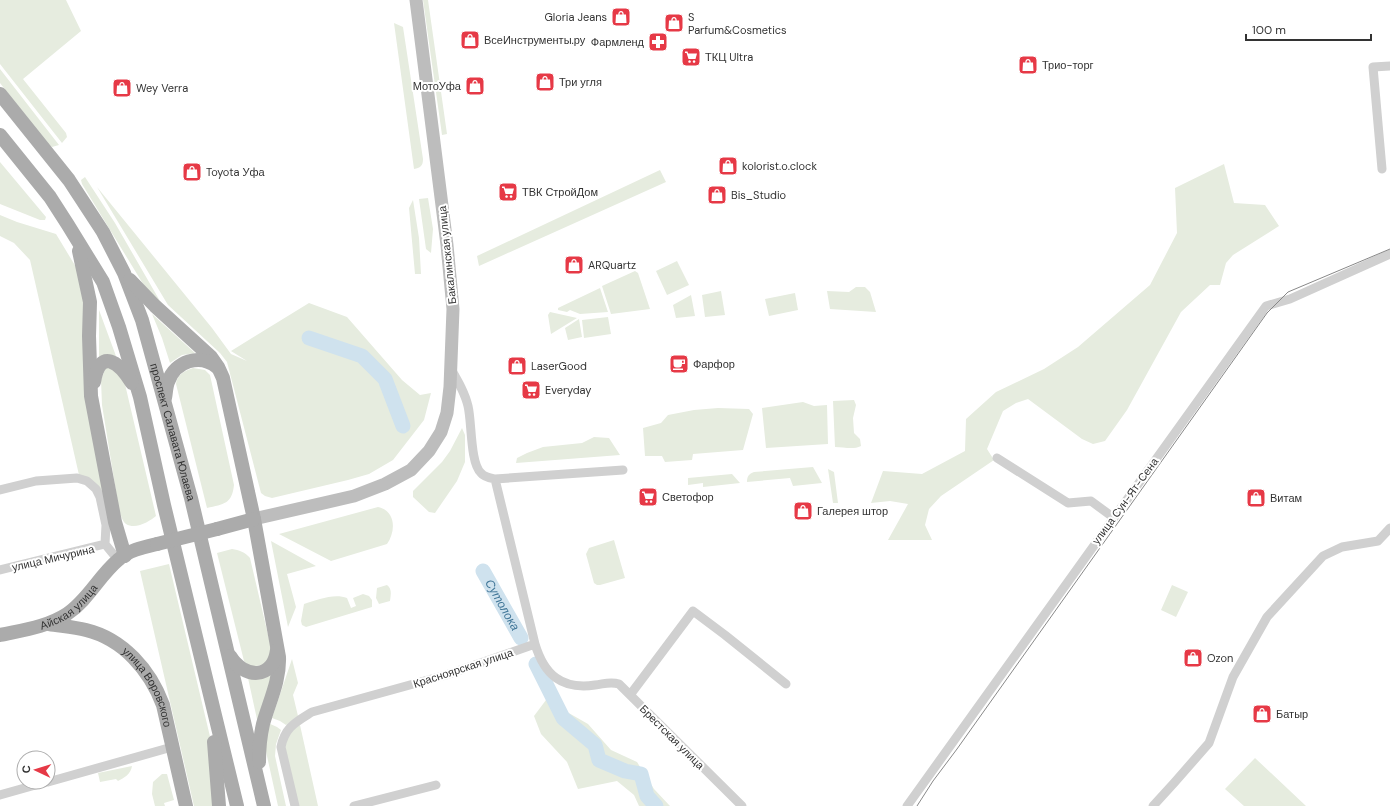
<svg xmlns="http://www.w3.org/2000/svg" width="1390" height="806" viewBox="0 0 1390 806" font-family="'DM Sans',sans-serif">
<rect width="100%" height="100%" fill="#fff"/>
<path fill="#e6ecdf" d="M0 0H66L81 31 23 79 66 133 67 137 62 143 0 64Z
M423 0H428L447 134 442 135Z
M394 23 403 27 423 159C423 166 420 168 414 169Z
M0 69 59 145 52 147 49 145 0 83Z
M0 162 46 217 45 220H40L0 204Z
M1224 164 1234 203 1265 205 1279 226 1233 255 1226 263 1220 285H1210L1181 312 1127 410 1105 441 1093 444 1082 439 1028 399 1016 403 1003 411 987 449 994 460 941 496 929 509 925 525 932 540H888L908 504 890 501 871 503 883 471 922 474 965 451 966 419 996 392 1044 369 1078 347 1150 285 1177 233 1175 188Z
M660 170 666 182 479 266 477 256Z
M85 177 115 223 164 308 148 292 82 184 81 180Z
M97 187 212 328 231 354 247 361 231 351 309 303 347 317 402 380 420 395 431 393 424 420 393 460 369 474 348 480 272 498 265 496 261 493 227 362 220 353 168 305Z
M428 198 433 229 431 253 426 249 419 199Z
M413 200 419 238 421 274H415L409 208Z
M0 215 17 222 56 234 82 277 104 502 79 475 30 260 14 243 0 236Z
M677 261 689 285 667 295 656 271Z
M635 271 638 273 650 309 611 314 602 286Z
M856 287H865L870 292 876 312 830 309 827 291 849 292Z
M600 288 608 312 580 314 570 310 567 312 558 310V308Z
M721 291 725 315 705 317 702 295Z
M795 293 798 310 769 316 765 299Z
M691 295 695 316 676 318 673 305Z
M99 310 116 356H112L99 359Z
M550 312 577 318 551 334 548 315Z
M152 314 195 353 182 355 170 363 162 338Z
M608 317 611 334 584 338 582 320Z
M579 319 582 337 568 340 565 328Z
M111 366 124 380 156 516C150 521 136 530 126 524 122 521 121 515 119 510L102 405 101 380 106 367Z
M193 368 205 370 210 375 234 485C232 504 224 504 207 508L176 384C177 375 184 371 193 368Z
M854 400 856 405 853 418 854 433 860 439 861 446C853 450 844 447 835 447L833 401Z
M803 402 814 406 827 405 828 444 766 448 762 408Z
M718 408 749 409 753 414 743 450 693 454 692 460 665 462 662 456H645L643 428 661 423 668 415 694 410Z
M462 428 465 435V462L457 481 435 513 429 512 413 497V491L442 462 450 451Z
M594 437 609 438 620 455 516 463 517 458 527 453 543 447 582 443Z
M813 467 822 483 793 486 790 478 747 482C747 476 749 474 754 472Z
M828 469 834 472 838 503H833Z
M732 474 740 483 703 487V483L688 485V478Z
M378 507C396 511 396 531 387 544L331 561 279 534Z
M614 540 625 578 600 585H597L594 583 586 554 589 548Z
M271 541 316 566 287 574 296 607 288 627Z
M232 549C239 550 245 552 250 558L273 656 269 664 250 667 244 661 217 553Z
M169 564 212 745 216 806H194L140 571Z
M387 585C392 589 391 594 390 601L379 604 376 598 377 588Z
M1172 585 1188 592 1176 617 1161 610Z
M363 594 369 596 372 600V607L306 627 302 625 301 621 304 604C317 600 334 593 347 598L351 608 356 606 353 598Z
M292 659 298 683 293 695 298 716 286 725 280 721 272 718Z
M273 672 258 724 248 678Z
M546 700 588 724 611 750 637 762 654 789 670 806H639L634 795 617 781 578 789 567 762 541 734 534 716Z
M268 723 277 727 281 730 276 744 275 756 286 806H278L265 747Z
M300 725 318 806H298L284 747 290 731Z
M1255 758 1306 806H1244L1225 789Z
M132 766C131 774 124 778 118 781L116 779 100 782 98 773Z
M162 774H167L174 800 164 803 165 806H155L152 794 153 782Z"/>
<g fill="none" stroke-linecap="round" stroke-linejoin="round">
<g stroke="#cfe2ee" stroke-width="15">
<path d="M309 338 362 356 385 379 403 426"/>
<path id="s1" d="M483 571 521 638"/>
<path d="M536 664 563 718 595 745 599 760 625 771 641 774 647 796 656 806"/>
</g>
<path stroke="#d0d0d0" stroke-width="9" d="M1382 169 1373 67 1390 66
M451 369C458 381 465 393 468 406 472 422 470 463 481 473 484 477 490 478 495 479L623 470
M997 458 1068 503 1091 501 1114 518
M495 479 535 644
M0 490 36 481 77 478 87 481 96 489 100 497 106 525 105 544
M105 544 118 560
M0 570 105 544
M630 695 693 611 725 635 786 684
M48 782 172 747
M0 795 46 782
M295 806 281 747C285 727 296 722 312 712L446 675 535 644C544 674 561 690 595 685 604 684 610 681 619 684L742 806
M354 806 436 785
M907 806 1266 306 1290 299 1390 254
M1153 806 1174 783 1209 743 1233 677 1267 617 1323 556 1342 547 1378 541 1390 528"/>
<path stroke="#bdbdbd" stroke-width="13" d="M254 519 354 496 385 484 411 470 429 451 441 432 447 413 450 387 453 309 447 245 416 0"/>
<g stroke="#ababab" stroke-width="14">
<path id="s2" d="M0 94 69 180 103 232 124 273 142 320 191 498 264 806"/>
<path d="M0 135 50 197 68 225 103 282 119 327 140 397 164 505 237 806"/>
<path d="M79 251 90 302 89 336 91 396 115 522 125 556"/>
<path d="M130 280 155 306 211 357 218 367 223 378 254 519 279 657C280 681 269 702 263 724 260 737 259 749 259 762"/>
<path d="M94 382C100 347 119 362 132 383"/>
<path d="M165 398C166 393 166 387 168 382 175 361 200 353 217 367"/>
<path d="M217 529 254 519"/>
<path id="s3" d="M49 624C61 626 74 627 86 630 123 639 150 670 163 705L186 806"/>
<path id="s4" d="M0 635C23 630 47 627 67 614 88 600 99 576 118 560 129 550 144 547 157 544"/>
<path d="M230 656C244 679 273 680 277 650"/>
<path d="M214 742 219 806"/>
</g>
<path stroke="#888" stroke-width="1" d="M917 806 933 781 957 749 1267 313 1288 292 1390 249"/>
<path stroke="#ababab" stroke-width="14" d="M157 544 217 529"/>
</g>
<defs>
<symbol id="shop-square" viewBox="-11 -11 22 22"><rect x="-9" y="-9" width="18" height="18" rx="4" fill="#e63946" stroke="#fff"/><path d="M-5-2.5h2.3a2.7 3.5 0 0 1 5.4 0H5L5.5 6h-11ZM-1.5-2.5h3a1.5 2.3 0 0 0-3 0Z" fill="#fff"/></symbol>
<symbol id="pharmacy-square" viewBox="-11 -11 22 22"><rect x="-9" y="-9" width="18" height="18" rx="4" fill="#e63946" stroke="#fff"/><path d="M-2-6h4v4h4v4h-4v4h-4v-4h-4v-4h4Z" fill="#fff"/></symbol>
<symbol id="supermarket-square" viewBox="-11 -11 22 22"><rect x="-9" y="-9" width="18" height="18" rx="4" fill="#e63946" stroke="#fff"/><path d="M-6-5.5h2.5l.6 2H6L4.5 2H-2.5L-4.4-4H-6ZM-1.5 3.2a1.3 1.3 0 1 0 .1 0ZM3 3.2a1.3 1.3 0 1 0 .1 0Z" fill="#fff"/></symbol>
<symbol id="cafe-square" viewBox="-11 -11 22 22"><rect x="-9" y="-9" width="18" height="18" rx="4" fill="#e63946" stroke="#fff"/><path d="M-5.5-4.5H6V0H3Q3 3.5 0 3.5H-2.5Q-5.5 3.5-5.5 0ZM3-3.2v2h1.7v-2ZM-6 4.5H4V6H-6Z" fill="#fff"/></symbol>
</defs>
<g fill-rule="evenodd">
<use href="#shop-square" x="610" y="6" width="22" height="22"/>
<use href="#shop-square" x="663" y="12" width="22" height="22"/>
<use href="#shop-square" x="459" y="29" width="22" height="22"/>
<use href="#pharmacy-square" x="647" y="31" width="22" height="22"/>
<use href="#supermarket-square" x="680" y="46" width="22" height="22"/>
<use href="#shop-square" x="1017" y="54" width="22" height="22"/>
<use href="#shop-square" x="534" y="71" width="22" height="22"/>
<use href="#shop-square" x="464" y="75" width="22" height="22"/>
<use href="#shop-square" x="111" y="77" width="22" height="22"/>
<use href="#shop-square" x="717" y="155" width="22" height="22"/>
<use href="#shop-square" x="181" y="161" width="22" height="22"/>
<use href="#supermarket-square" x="497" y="181" width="22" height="22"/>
<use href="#shop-square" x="706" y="184" width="22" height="22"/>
<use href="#shop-square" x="563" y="254" width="22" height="22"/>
<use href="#cafe-square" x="668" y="353" width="22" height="22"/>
<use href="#shop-square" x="506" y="355" width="22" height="22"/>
<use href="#supermarket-square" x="520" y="379" width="22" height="22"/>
<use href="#supermarket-square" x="637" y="486" width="22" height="22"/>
<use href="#shop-square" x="1245" y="487" width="22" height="22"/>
<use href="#shop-square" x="792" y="500" width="22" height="22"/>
<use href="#shop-square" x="1182" y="647" width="22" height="22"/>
<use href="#shop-square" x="1251" y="703" width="22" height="22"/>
</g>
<g text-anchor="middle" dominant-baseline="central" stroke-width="4" stroke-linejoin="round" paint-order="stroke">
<g font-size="11" fill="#333" stroke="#fff" text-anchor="start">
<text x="607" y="17" text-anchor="end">Gloria Jeans</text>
<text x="688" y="17">S<tspan x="688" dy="13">Parfum&amp;Cosmetics</tspan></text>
<text x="484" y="40">ВсеИнструменты.ру</text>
<text x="644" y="42" text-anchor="end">Фармленд</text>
<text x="705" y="57">ТКЦ Ultra</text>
<text x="1042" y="65">Трио-торг</text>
<text x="559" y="82">Три угля</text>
<text x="461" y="86" text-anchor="end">МотоУфа</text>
<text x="136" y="88">Wey Verra</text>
<text x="742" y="166">kolorist.o.clock</text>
<text x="206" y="172">Toyota Уфа</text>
<text x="522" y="192">ТВК СтройДом</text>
<text x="731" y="195">Bis_Studio</text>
<text x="588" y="265">ARQuartz</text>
<text x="693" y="364">Фарфор</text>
<text x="531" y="366">LaserGood</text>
<text x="545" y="390">Everyday</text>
<text x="662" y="497">Светофор</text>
<text x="1270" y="498">Витам</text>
<text x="817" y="511">Галерея штор</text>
<text x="1207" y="658">Ozon</text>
<text x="1276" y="714">Батыр</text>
</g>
<g font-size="11" fill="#333" stroke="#fff">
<text transform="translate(447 255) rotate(-96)">Бакалинская улица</text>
<text stroke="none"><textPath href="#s2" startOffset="385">проспект Салавата Юлаева</textPath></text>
<text transform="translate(1125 501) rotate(-54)">улица Сун-Ят-Сена</text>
<text transform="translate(53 558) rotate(-13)">улица Мичурина</text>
<text stroke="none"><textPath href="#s4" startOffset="76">Айская улица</textPath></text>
<text transform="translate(463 668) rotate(-18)">Красноярская улица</text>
<text stroke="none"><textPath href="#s3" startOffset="126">улица Воровского</textPath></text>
<text transform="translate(672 737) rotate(45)">Брестская улица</text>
</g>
<g font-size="12" font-style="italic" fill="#3f7597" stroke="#fff">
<text stroke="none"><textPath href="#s1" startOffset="39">Сутолока</textPath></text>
</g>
</g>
<g transform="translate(36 770) rotate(274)"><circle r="19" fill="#ffffff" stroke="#adadad"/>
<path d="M0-3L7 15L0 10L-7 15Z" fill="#e63946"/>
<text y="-6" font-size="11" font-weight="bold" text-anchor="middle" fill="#333333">С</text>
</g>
<path d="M1246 34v6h125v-6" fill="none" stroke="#333333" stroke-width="2"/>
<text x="1252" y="34" font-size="12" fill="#333333" stroke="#ffffff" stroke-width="3" paint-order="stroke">100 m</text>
</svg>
